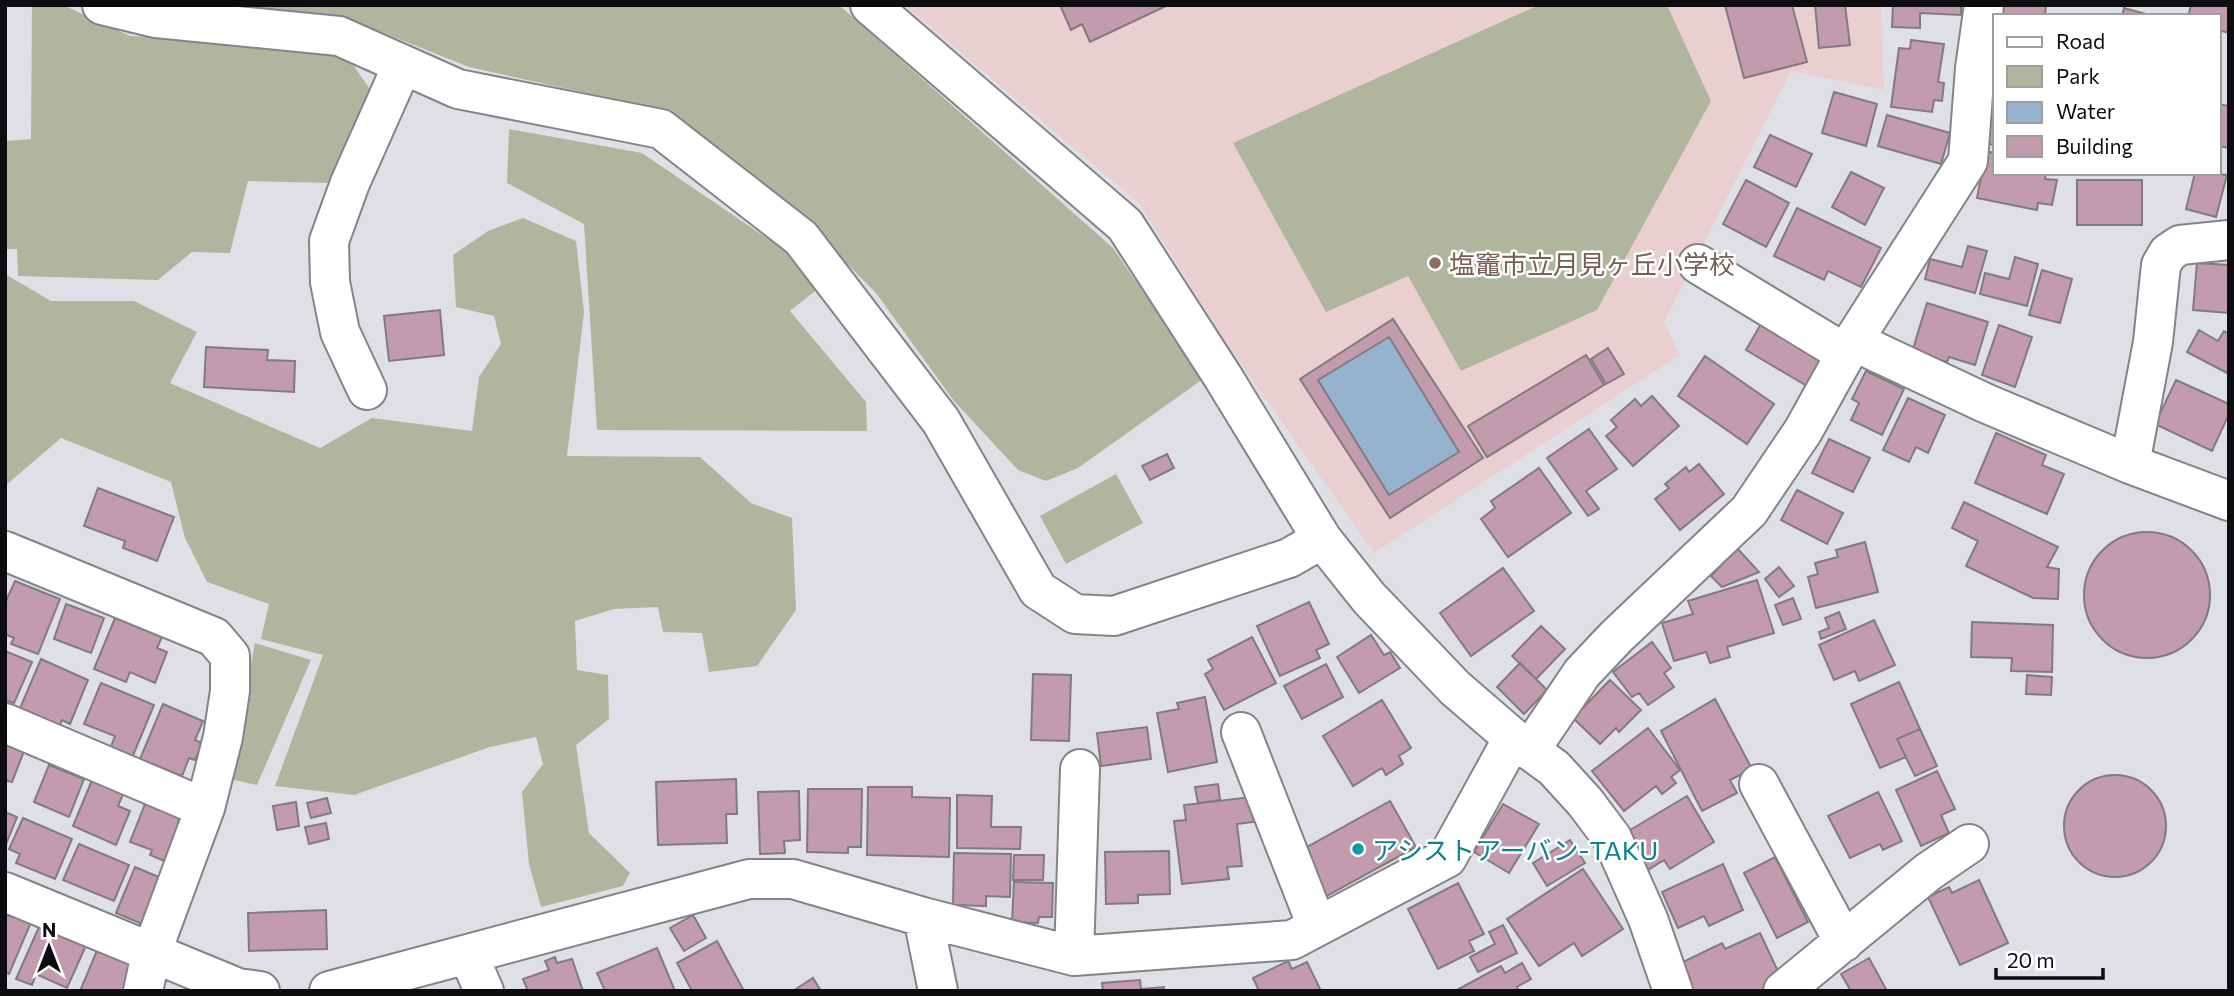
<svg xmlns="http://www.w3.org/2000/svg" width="2234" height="996" viewBox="0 0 2234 996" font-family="Commissioner,'Noto Sans JP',sans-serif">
<rect width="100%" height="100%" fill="#dee0e6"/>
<path fill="#eacfd0" d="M910 5H1881L1884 90 1791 71 1664 322 1680 355 1374 553 1221 336 1140 204 908 8Z"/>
<path fill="#b0b69d" d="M32 5H63L130 36 328 46 351 62 377 99 333 183 248 181 230 253 192 252 158 280 18 276 17 249H5L6 141 31 139Z
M216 5H839L1113 248 1203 379 1078 468 1046 481 1018 470 954 401 876 293 788 204 667 111 469 67 349 19Z
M1539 5H1667L1711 101 1597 310 1461 371 1408 276 1326 312 1233 143Z
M509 129 642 153 796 258 820 287 790 311 866 402 867 431 597 430 584 224 507 183Z
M523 218 576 241 584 312 567 456 700 457 751 503 792 518 796 610 757 666 709 672 702 633 663 632 658 607 614 609 575 621 577 670 608 675 609 719 576 745 589 833 630 873 623 886 541 907 529 864 522 792 543 764 536 737 490 747 354 795 275 786 323 655 261 639 269 604 207 582 185 538 171 482 61 438 5 486V274L51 301H134L197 332 170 383 320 448 372 418 472 431 479 377 501 344 494 316 456 307 453 255 488 231Z
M1116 474 1143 523 1066 564 1040 516Z
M255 643 311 660 257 785 229 779Z"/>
<path fill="#95b3ce" d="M1389 337 1459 452 1389 495 1318 380Z"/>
<path fill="#c29bad" stroke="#827b7e" stroke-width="2" fill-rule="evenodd" d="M1060 5H1168L1090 42 1082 24 1071 30Z
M1725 5H1792L1807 62 1744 78Z
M1815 5H1845L1850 45 1819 48Z
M1893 5H1961V15L1920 13V28L1892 27Z
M1996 5H2046L2045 16H1996Z
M2191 5H2229V33L2218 30V16H2188Z
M2124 8 2153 16H2122Z
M1911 40 1944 44 1938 82 1944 83 1942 101 1934 100 1932 112 1891 107 1899 48 1910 49Z
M1834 92 1877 104 1866 146 1822 133Z
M1992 94H1994V145L1983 143Z
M2218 104 2229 106V148L2218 146Z
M1887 115 1950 133 1941 164 1878 146Z
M1770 135 1812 154 1796 187 1754 167Z
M1986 151 1994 153V173H2046L2045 179 2057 180 2052 205 2038 203 2037 210 1977 198Z
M1851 172 1884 188 1865 225 1832 207Z
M2195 173 2227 175 2216 217 2186 209Z
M1746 180 1789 203 1766 247 1723 224Z
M2077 180H2142V225H2077Z
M1797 208 1881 248 1861 287 1828 271 1824 280 1774 256Z
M1968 246 1987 251 1975 293 1925 279 1930 259 1962 267Z
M2015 257 2038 264 2027 306 1980 294 1985 273 2009 279Z
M2197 263 2229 265V313L2193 310Z
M2042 270 2072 279 2060 323 2029 315Z
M1927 303 1988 322 1975 365 1949 357 1947 362 1912 352Z
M440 310 444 355 389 361 384 316Z
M1765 317 1827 353 1807 386 1746 350Z
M1393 319 1483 458 1390 518 1300 379ZM1389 337 1459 452 1389 495 1318 380Z
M1999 325 2032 337 2015 387 1982 375Z
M2199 330 2218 341 2224 331 2229 334V374L2187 352Z
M206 347 268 350 267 360 295 361 294 392 204 387Z
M1608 348 1624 374 1606 384 1591 359Z
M1586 355 1604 385 1487 457 1468 426Z
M1705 356 1774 404 1747 444 1678 396Z
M1866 371 1904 389 1882 435 1851 420 1859 403 1852 399Z
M2176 380 2229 404V414L2212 451 2155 424Z
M1652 396 1679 426 1633 466 1606 436 1617 427 1611 420 1635 399 1641 406Z
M1908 398 1945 415 1928 453 1916 447 1909 462 1883 450Z
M1589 429 1617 469 1586 491 1599 509 1588 516 1547 458Z
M1996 433 2046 455 2042 465 2064 474 2047 514 1975 483Z
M1829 439 1870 458 1853 492 1812 473Z
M1167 454 1174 468 1150 480 1142 466Z
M1699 464 1724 494 1680 530 1655 499 1669 488 1665 484 1686 467 1689 472Z
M1539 468 1571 513 1508 557 1481 519 1495 508 1491 501Z
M98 488 174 517 157 561 123 548 125 541 84 526Z
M1797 490 1843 513 1827 544 1781 520Z
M1964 502 2058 547 2047 567 2059 569 2058 599 2033 598 1966 566 1978 541 1952 528Z
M2084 595a63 63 0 1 1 126 0a63 63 0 1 1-126 0Z
M1865 542 1878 592 1816 608 1808 577 1818 574 1815 563 1838 557 1836 550Z
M1737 548 1759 572 1722 587 1711 576Z
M1779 567 1794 586 1779 597 1765 579Z
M1503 568 1534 611 1471 656 1440 613Z
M1757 580 1774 633 1727 647 1730 657 1710 663 1706 652 1674 661 1662 623 1693 614 1688 601Z
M15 581 60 599 38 654 11 644 14 638 5 634V603Z
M1793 598 1801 619 1783 625 1775 605Z
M1309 602 1329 644 1316 650 1320 658 1280 676 1257 626Z
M66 604 104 618 91 653 54 639Z
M1839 612 1846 629 1821 639 1819 632 1829 628 1825 618Z
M115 618 162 637 157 648 167 652 155 683 130 672 126 682 94 669Z
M1874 620 1895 665 1859 681 1855 671 1834 680 1819 645Z
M1972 622 2053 625 2052 672 2011 671 2012 658 1971 657Z
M1541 626 1565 649 1536 679 1512 656Z
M1371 635 1384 655 1390 652 1400 668 1359 693 1337 657Z
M1252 637 1276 683 1224 710 1205 674 1213 669 1208 660Z
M1652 642 1671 668 1664 673 1674 687 1648 705 1639 693 1632 697 1613 672Z
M5 651 32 662 14 703 5 700Z
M41 659 88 680 70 724 62 720 58 730 18 713Z
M1520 663 1547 690 1524 714 1497 687Z
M1326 664 1343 697 1302 719 1284 686Z
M1033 674 1071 675 1069 741 1031 740Z
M2027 675 2052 677 2051 695 2026 694Z
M1610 680 1641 710 1619 732 1616 728 1600 744 1573 718Z
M1899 682 1920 729 1897 739 1906 757 1880 768 1851 704Z
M101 683 154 705 132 758 110 749 115 736 84 724Z
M1205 697 1217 762 1168 772 1157 713 1179 709 1177 703Z
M1715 699 1752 769 1730 780 1737 793 1702 811 1661 731Z
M1382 700 1411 748 1399 756 1403 764 1386 775 1382 768 1353 786 1323 736Z
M163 704 203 721 195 740 202 743 195 760 189 758 182 776 140 759Z
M1147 727 1151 759 1101 766 1097 733Z
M1648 728 1680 770 1671 777 1676 783 1662 794 1656 786 1624 811 1592 771Z
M1920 729 1937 766 1915 776 1897 739Z
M5 738 26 746 12 782 5 780Z
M49 765 84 779 69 817 34 802Z
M1937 771 1955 809 1941 815 1949 833 1921 846 1896 790Z
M2064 826a51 51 0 1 1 102 0a51 51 0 1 1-102 0Z
M736 779 737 814H726L727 843 658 845 656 782Z
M92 780 124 792 118 806 130 811 116 845 73 826Z
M1218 784 1220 800 1198 803 1195 787Z
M868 787H912V797L950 798 949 857 867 855Z
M808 789H862L861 847H848V853L807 852Z
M799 791 800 840 784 841 785 853 760 854 758 792Z
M1878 792 1902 841 1883 850 1880 844 1850 858 1828 816Z
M957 795 992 796 991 827H1021L1020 849 957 848Z
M1259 796 1261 821 1237 824 1242 866 1227 867 1229 879 1182 884 1174 821 1186 820 1184 805Z
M1687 796 1714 842 1670 869 1664 860 1648 870 1625 833Z
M327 798 331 813 311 818 307 803Z
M147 799 182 813 178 822 189 827 174 865 150 855 152 850 130 842Z
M1390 801 1416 847 1325 897 1300 851Z
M296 802 299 826 277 830 273 806Z
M1503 804 1539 824 1509 873 1474 852Z
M5 812 17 817 5 847Z
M23 818 72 839 55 879 16 863 20 854 9 849Z
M326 823 329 839 309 844 305 827Z
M1570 840 1585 863 1547 886 1533 863Z
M79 844 129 865 114 901 63 880Z
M1169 851 1170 894 1138 895V903L1106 904 1105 852Z
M954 853 1011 854 1010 897 986 896V906L953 905Z
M1014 855H1044L1043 880H1013Z
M1775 857 1808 922 1777 938 1744 873Z
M1723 864 1743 910 1709 926 1704 916 1678 928 1662 892Z
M135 867 166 880 147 926 116 913Z
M1583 869 1623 929 1582 956 1574 943 1539 966 1507 919Z
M1979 880 2008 943 1960 965 1928 897 1949 887 1952 893Z
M1014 882 1053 883 1052 917H1039L1038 923 1012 922Z
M1458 883 1484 934 1469 941 1474 951 1438 969 1408 909Z
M326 910 327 949 249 951 248 913Z
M12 911 32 920 9 974 5 972V914L10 916Z
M693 915 706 938 684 951 670 928Z
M42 920 88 941 67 988 36 974 32 985 16 979Z
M1503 925 1517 953 1478 972 1470 957 1495 944 1489 932Z
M1760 933 1783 982 1766 991H1692L1679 964 1722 943 1725 949Z
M717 941 744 991H692L677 963Z
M98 948 133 963 127 991H80Z
M657 948 675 991H605L597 973Z
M555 957 557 963 572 959 583 991H528L523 979 549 970 545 961Z
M1869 958 1887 991H1851L1841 974Z
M1288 961 1292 969 1307 962 1321 991H1259L1253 978Z
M1522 963 1531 979 1517 987 1519 991H1455L1501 966 1505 973Z
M813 978 821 991H793Z
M1140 980 1141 989 1164 987V991H1103L1102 983Z"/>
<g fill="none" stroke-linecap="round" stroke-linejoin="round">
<defs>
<path id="street" d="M102 5 156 18 339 36 458 89 661 129 801 238 941 421 1038 590 1075 614 1114 616 1289 558 1322 539
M870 5 1125 225 1223 377 1322 539 1369 598 1455 688 1513 738 1554 768 1585 802 1612 838 1648 919 1673 991
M1698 264 1846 354
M1853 341 1985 403 2130 464 2229 501
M367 390 340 332 330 282 329 241 350 183 402 66
M2130 464 2153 342 2161 265 2168 253 2180 245 2229 240
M5 551 214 637 230 656V691L223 737 205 808 151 954 143 991
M5 723 205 808
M1241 732 1317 926
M1530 750 1582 673 1616 637 1749 511 1803 431 1853 341 1968 161 1975 68 1984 5
M1759 784 1844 942
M5 892 238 988 260 991
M923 917 938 991
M468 954 484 991
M1074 956 1080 769
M329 991 749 879H793L923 917 1074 956 1292 940 1447 858 1513 738
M1783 991 1928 872 1969 844"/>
</defs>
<use href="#street" stroke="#83848a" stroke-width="42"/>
<use href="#street" stroke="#fff" stroke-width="38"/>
</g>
<circle fill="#8d6e63" stroke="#fff" stroke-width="2.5" cx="1435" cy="263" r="7"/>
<circle fill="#0f9aa8" stroke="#fff" stroke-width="2.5" cx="1358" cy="849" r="7"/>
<g text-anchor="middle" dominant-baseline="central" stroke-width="5" stroke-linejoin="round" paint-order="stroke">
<g font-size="26" fill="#785e54" stroke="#fff" text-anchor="start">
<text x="1449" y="263">塩竈市立月見ヶ丘小学校</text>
</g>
<g font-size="26" fill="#0d838f" stroke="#fff" text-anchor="start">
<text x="1372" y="849">アシストアーバン-TAKU</text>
</g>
</g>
<rect width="2234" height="996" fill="none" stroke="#0d0d0f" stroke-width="14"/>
<rect x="1993" y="14" width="228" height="161" fill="#ffffff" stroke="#9e9e9f" stroke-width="2"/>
<rect x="2007" y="37" width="35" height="10" fill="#ffffff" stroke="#9e9e9f" stroke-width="2"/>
<text x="2056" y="49" font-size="21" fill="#0d0d0f">Road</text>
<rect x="2007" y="66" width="35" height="21" fill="#b0b69d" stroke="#9e9e9f" stroke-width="2"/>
<text x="2056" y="84" font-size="21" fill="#0d0d0f">Park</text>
<rect x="2007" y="102" width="35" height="21" fill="#95b3ce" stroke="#9e9e9f" stroke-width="2"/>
<text x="2056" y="119" font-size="21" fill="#0d0d0f">Water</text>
<rect x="2007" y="136" width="35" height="21" fill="#c29bad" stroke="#9e9e9f" stroke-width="2"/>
<text x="2056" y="154" font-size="21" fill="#0d0d0f">Building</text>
<g transform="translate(49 947)" stroke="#ffffff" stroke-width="5" paint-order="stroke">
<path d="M0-5L12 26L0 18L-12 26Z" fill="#0d0d0f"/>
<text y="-10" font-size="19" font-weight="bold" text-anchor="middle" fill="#0d0d0f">N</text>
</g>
<path d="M1996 968v10h107v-10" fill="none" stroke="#0d0d0f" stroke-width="3.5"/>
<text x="2007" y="968" font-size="21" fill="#0d0d0f" stroke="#ffffff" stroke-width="5" paint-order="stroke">20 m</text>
</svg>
